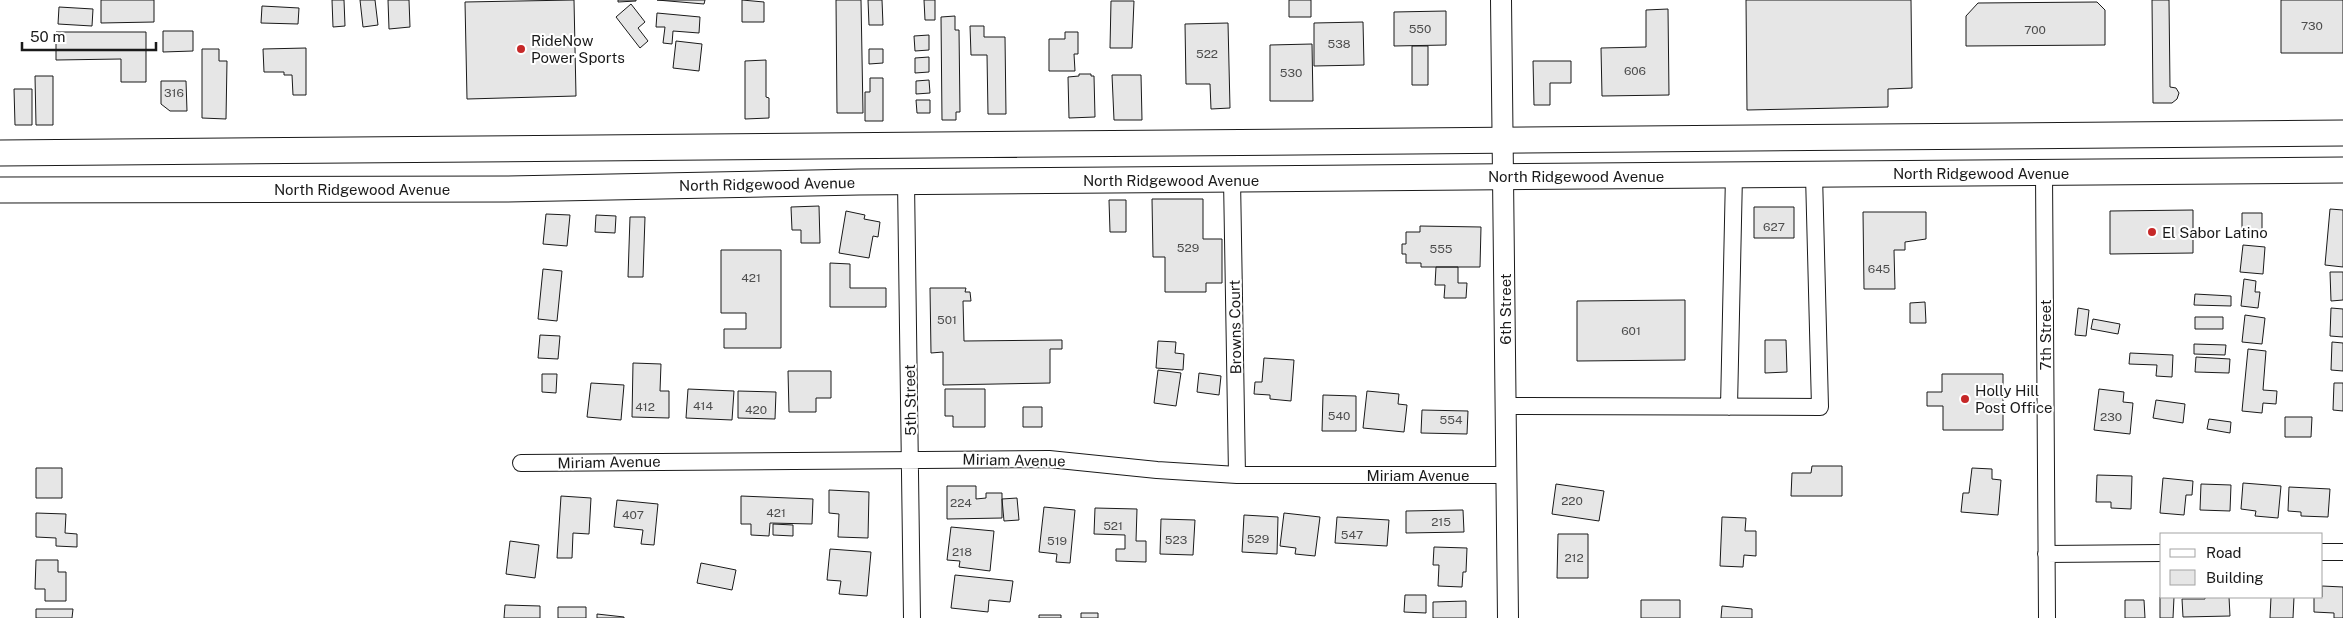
<svg xmlns="http://www.w3.org/2000/svg" width="2343" height="618" viewBox="0 0 2343 618" font-family="'Public Sans',sans-serif">
<rect width="100%" height="100%" fill="#fff"/>
<path fill="#e6e6e6" stroke="#1a1a1a" d="M101 0H154V22L101 23Z
M332 0H344L345 26 333 27Z
M360 0H375L378 25 363 27Z
M388 0H409L410 27 389 29Z
M574 0 576 96 467 99 465 2Z
M618 0H636V1L618 2Z
M657 0H705L704 4Z
M742 0 764 2V22H742Z
M836 0H861L863 113H837Z
M868 0H882L883 25H869Z
M924 0H935V20H925Z
M1289 0H1311V17H1289Z
M1746 0H1911L1912 88 1888 89V107L1747 110Z
M2152 0H2169L2170 87 2176 88 2179 93 2177 99 2172 103H2153Z
M2281 0H2343V53H2281Z
M1111 1H1134L1132 48H1110Z
M2097 2 2105 10V45L1966 46V16L1978 3Z
M631 4 645 22 638 28 648 41 640 48 616 17Z
M262 6 299 8 298 24 261 23Z
M59 7 93 9 92 26 58 24Z
M1668 9 1669 95 1602 96 1601 48 1646 47V10Z
M1446 11V45L1394 46V12Z
M657 13 700 17 699 33 673 31 672 44 663 43 665 27H656Z
M955 16V30H959L960 112H956V120H942L941 17Z
M1363 22 1364 65 1314 66V23Z
M1228 23 1230 108 1211 109 1210 84H1186L1185 24Z
M970 26H984V37H1005L1006 114H988L987 55H971Z
M163 31H193V51L163 52Z
M56 32H146V82H121V59L56 60Z
M1065 32H1078V54H1074L1075 71H1049V39H1065Z
M929 35V50L915 51 914 36Z
M676 41 702 44 699 71 673 68Z
M1312 44 1313 101H1270V45Z
M1412 46H1428V85H1412Z
M306 48V95H293L292 75H284V72H264L263 49Z
M202 49H219V61H227L226 119 202 118Z
M869 49H883V63L869 64Z
M929 57V72L915 73V58Z
M766 60V97L769 98V118L745 119V61Z
M1533 61H1571V83H1550V105H1534Z
M1079 74H1091V76H1094L1095 117 1069 118 1068 77 1079 76Z
M1112 75H1141L1142 120H1114Z
M35 76H53V125H36Z
M870 78H883V121H865V92H870Z
M929 80 930 93 916 94V81Z
M161 81H186L187 111H170L161 104Z
M14 89H32V125H15Z
M916 100H930V113H917Z
M1152 199H1203V239H1222V283H1206V292H1165V257H1153Z
M1109 200H1126V232H1110Z
M819 206 820 243H801V230H792L791 207Z
M1754 207H1794V238H1754Z
M2330 209 2343 210V267L2325 265Z
M2193 210V253L2110 254V211Z
M846 211 865 215 864 219 880 222 878 237 873 236 869 258 839 253Z
M1863 212H1926V239L1905 242V250H1894L1895 289H1864Z
M2242 213H2262V238H2242Z
M546 214 570 215 567 246 543 244Z
M596 215 616 216 615 233 595 232Z
M630 217H645L643 277H628Z
M1420 226 1481 227 1480 267H1421V263H1406V254H1402V244H1406V232H1420Z
M2243 245 2265 247 2263 274 2240 272Z
M721 250H781V348H724V329H746V313H721Z
M830 263 850 264V288H886V307H830Z
M1436 267H1458V283H1467L1466 298H1444L1445 285H1435Z
M543 269 562 271 557 321 538 319Z
M2330 272H2343V300L2331 301Z
M2244 279 2256 281 2255 292H2260L2258 308 2241 306Z
M930 288H966L965 292H970L971 301H963L964 341 1062 340V349H1050V383L943 385V352L931 353Z
M2195 294 2231 296V306L2194 305Z
M1685 300V360L1577 361V301Z
M1925 302 1926 323H1910V303Z
M2078 308 2089 310 2086 336 2075 335Z
M2331 308 2343 309V337L2330 336Z
M2245 315 2265 318 2262 344 2242 342Z
M2195 317H2223V329H2195Z
M2093 319 2120 324 2118 334 2091 329Z
M540 335 560 336 558 359 538 358Z
M1765 340H1786L1787 372 1765 373Z
M1158 341 1176 342 1175 353 1184 354 1183 370 1156 368Z
M2332 342 2343 343V371L2331 370Z
M2194 344 2226 345 2225 355 2194 354Z
M2248 349 2266 351 2263 390 2277 391 2276 404 2263 403 2262 413 2242 411Z
M2130 353 2173 355 2172 377 2156 376 2157 365 2129 364Z
M2196 357 2230 359 2229 373 2195 372Z
M1264 358 1294 360 1291 401 1270 399V395L1254 394 1255 382H1262Z
M633 363 661 364 660 391H669V418L632 417Z
M1158 370 1181 373 1176 406 1154 403Z
M788 371H831V398H816V412H789Z
M1199 373 1221 376 1219 395 1197 392Z
M542 374H557L556 393 542 392Z
M1942 374H2003V430H1943V406H1927V392H1942Z
M591 383 624 385 621 420 587 417Z
M2334 383H2343V411L2333 410Z
M688 389 734 391 732 420 686 418Z
M945 389H985V427H953V416H945Z
M2099 389 2124 392 2123 402 2133 403 2130 434 2094 430Z
M738 391 776 392 775 419 738 418Z
M1367 391 1399 394 1398 404 1407 405 1404 432 1363 428Z
M1323 395 1356 396V431H1322Z
M2156 400 2185 404 2183 423 2153 418Z
M1023 407H1042V427H1023Z
M1422 410 1468 411 1467 434 1421 433Z
M2285 417H2312L2311 437H2285Z
M2209 419 2231 422 2230 433 2207 429Z
M1812 466H1842V496H1791L1792 473H1811Z
M36 468H62V498H36Z
M1972 468 1992 469V479L2001 480 1998 515 1961 512 1963 493H1969Z
M2097 475 2132 476 2131 509 2111 508V502H2096Z
M2163 478 2193 481 2192 495H2186L2184 515 2160 513Z
M2243 483 2281 486 2278 518 2255 516 2256 511 2241 509Z
M1556 484 1604 491 1599 521 1552 514Z
M2201 484 2231 485 2230 511 2200 510Z
M947 486H976V499L986 498V493H1002V518L947 519Z
M2289 487 2330 489 2328 517 2301 516V512L2288 511Z
M829 490 869 492 868 538 838 537 839 514 829 513Z
M561 496 591 498 589 534 573 533 572 558H557Z
M741 496 813 499 812 524 770 523 769 536 751 535V524H741Z
M1017 498 1019 520 1004 521 1002 499Z
M617 500 658 504 654 545 641 544 643 530 614 527Z
M1044 507 1075 510 1070 563 1056 562 1057 554 1039 552Z
M1095 508 1137 509 1136 541H1146V562L1116 561V549H1125V535L1094 534Z
M1463 510 1464 532 1406 533V511Z
M36 513 66 514 65 533 77 534V547L56 546V538L36 537Z
M1284 513 1320 517 1315 556 1295 554 1296 548 1280 546Z
M1244 515 1278 517 1277 554 1242 552Z
M1337 517 1389 520 1387 546 1335 543Z
M1722 517 1746 518 1745 531H1756V556L1744 555 1743 567 1720 566Z
M1161 519 1195 520 1193 555 1160 554Z
M773 524 793 525V536L773 535Z
M951 527 994 531 990 571 959 567 960 561 947 560Z
M1558 534H1588V578H1557Z
M510 541 539 545 535 578 506 574Z
M1434 547 1467 548 1466 572H1463L1462 587 1438 586 1439 565H1433Z
M830 549 871 552 867 596 839 594 841 581 827 580Z
M36 560H58V572H66V601H45V589H35Z
M701 563 736 570 732 590 697 583Z
M955 575 1013 581 1010 602 989 600 988 612 951 608Z
M2322 586 2343 587V618H2334V613L2314 612V597H2322Z
M1405 595H1426V613L1404 612Z
M2160 597H2174L2173 618H2160Z
M2205 597H2229L2230 616 2183 617 2182 599H2205Z
M2263 597H2294L2293 618H2270L2271 597Z
M1641 600H1680V618H1641Z
M2125 600H2144L2145 618H2125Z
M1466 601V618H1433V602Z
M505 605 540 606V618H504Z
M1722 606 1752 609V618H1721Z
M558 607H586V618H558Z
M36 609H73L72 618H36Z
M1081 613H1098V618H1081Z
M597 614 624 617V618H597Z
M1039 615H1061V618H1039Z"/>
<g fill="none" stroke-linecap="round" stroke-linejoin="round">
<defs>
<path id="minor" d="M2044 173 2047 618
M1232 179 1237 475
M906 182 912 618
M1506 406 1820 407 1814 175
M1729 407 1734 175
M521 463 1049 459 1157 470 1237 475H1506
M2322 552H2343
M2046 554 2162 553"/>
<path id="tertiary" d="M1501 0 1508 618"/>
<path id="primary" d="M0 153 2343 133
M0 190 507 189 859 182 2343 170"/>
</defs>
<use href="#minor" stroke="#1a1a1a" stroke-width="18"/>
<use href="#tertiary" stroke="#1a1a1a" stroke-width="22"/>
<use href="#primary" stroke="#1a1a1a" stroke-width="27"/>
<use href="#minor" stroke="#fff" stroke-width="16"/>
<use href="#tertiary" stroke="#fff" stroke-width="20"/>
<use href="#primary" stroke="#fff" stroke-width="25"/>
</g>
<g fill="#c62828" stroke="#fff" stroke-width="2">
<circle cx="521" cy="49" r="5"/>
<circle cx="2152" cy="232" r="5"/>
<circle cx="1965" cy="399" r="5"/>
</g>
<g text-anchor="middle" dominant-baseline="central" stroke-width="4" stroke-linejoin="round" paint-order="stroke">
<g font-size="12" fill="#4d4d4d">
<text x="2312" y="26">730</text>
<text x="1420" y="29">550</text>
<text x="2035" y="30">700</text>
<text x="1339" y="44">538</text>
<text x="1207" y="54">522</text>
<text x="1635" y="71">606</text>
<text x="1291" y="73">530</text>
<text x="174" y="93">316</text>
<text x="1774" y="227">627</text>
<text x="1188" y="248">529</text>
<text x="1441" y="249">555</text>
<text x="1879" y="269">645</text>
<text x="751" y="278">421</text>
<text x="947" y="320">501</text>
<text x="1631" y="331">601</text>
<text x="703" y="406">414</text>
<text x="645" y="407">412</text>
<text x="756" y="410">420</text>
<text x="1339" y="416">540</text>
<text x="2111" y="417">230</text>
<text x="1451" y="420">554</text>
<text x="1572" y="501">220</text>
<text x="961" y="503">224</text>
<text x="776" y="513">421</text>
<text x="633" y="515">407</text>
<text x="1441" y="522">215</text>
<text x="1113" y="526">521</text>
<text x="1352" y="535">547</text>
<text x="1258" y="539">529</text>
<text x="1176" y="540">523</text>
<text x="1057" y="541">519</text>
<text x="962" y="552">218</text>
<text x="1574" y="558">212</text>
</g>
<g font-size="15" fill="#1a1a1a" stroke="#fff" text-anchor="start">
<text x="531" y="40">RideNow<tspan x="531" dy="17">Power Sports</tspan></text>
<text x="2162" y="232">El Sabor Latino</text>
<text x="1975" y="390">Holly Hill<tspan x="1975" dy="17">Post Office</tspan></text>
</g>
<g font-size="15" fill="#1a1a1a" stroke="#fff">
<text x="1981" y="173">North Ridgewood Avenue</text>
<text x="1576" y="176">North Ridgewood Avenue</text>
<text x="1171" y="180">North Ridgewood Avenue</text>
<text transform="translate(767 184) rotate(-1)">North Ridgewood Avenue</text>
<text x="362" y="189">North Ridgewood Avenue</text>
<text transform="translate(1505 309) rotate(-90)">6th Street</text>
<text transform="translate(1235 327) rotate(-91)">Browns Court</text>
<text transform="translate(2045 335) rotate(-90)">7th Street</text>
<text transform="translate(910 400) rotate(-91)">5th Street</text>
<text transform="translate(1014 460) rotate(1)">Miriam Avenue</text>
<text transform="translate(609 462) rotate(-1)">Miriam Avenue</text>
<text x="1418" y="475">Miriam Avenue</text>
</g>
</g>
<rect x="2160" y="533" width="162" height="65" fill="#ffffff" stroke="#a3a3a3"/>
<rect x="2170" y="549" width="25" height="8" fill="#ffffff" stroke="#a3a3a3"/>
<text x="2206" y="558" font-size="15" fill="#1a1a1a">Road</text>
<rect x="2170" y="570" width="25" height="15" fill="#e6e6e6" stroke="#a3a3a3"/>
<text x="2206" y="583" font-size="15" fill="#1a1a1a">Building</text>
<path d="M22 42v8h134v-8" fill="none" stroke="#1a1a1a" stroke-width="2.5"/>
<text x="30" y="42" font-size="15" fill="#1a1a1a" stroke="#ffffff" stroke-width="4" paint-order="stroke">50 m</text>
</svg>
